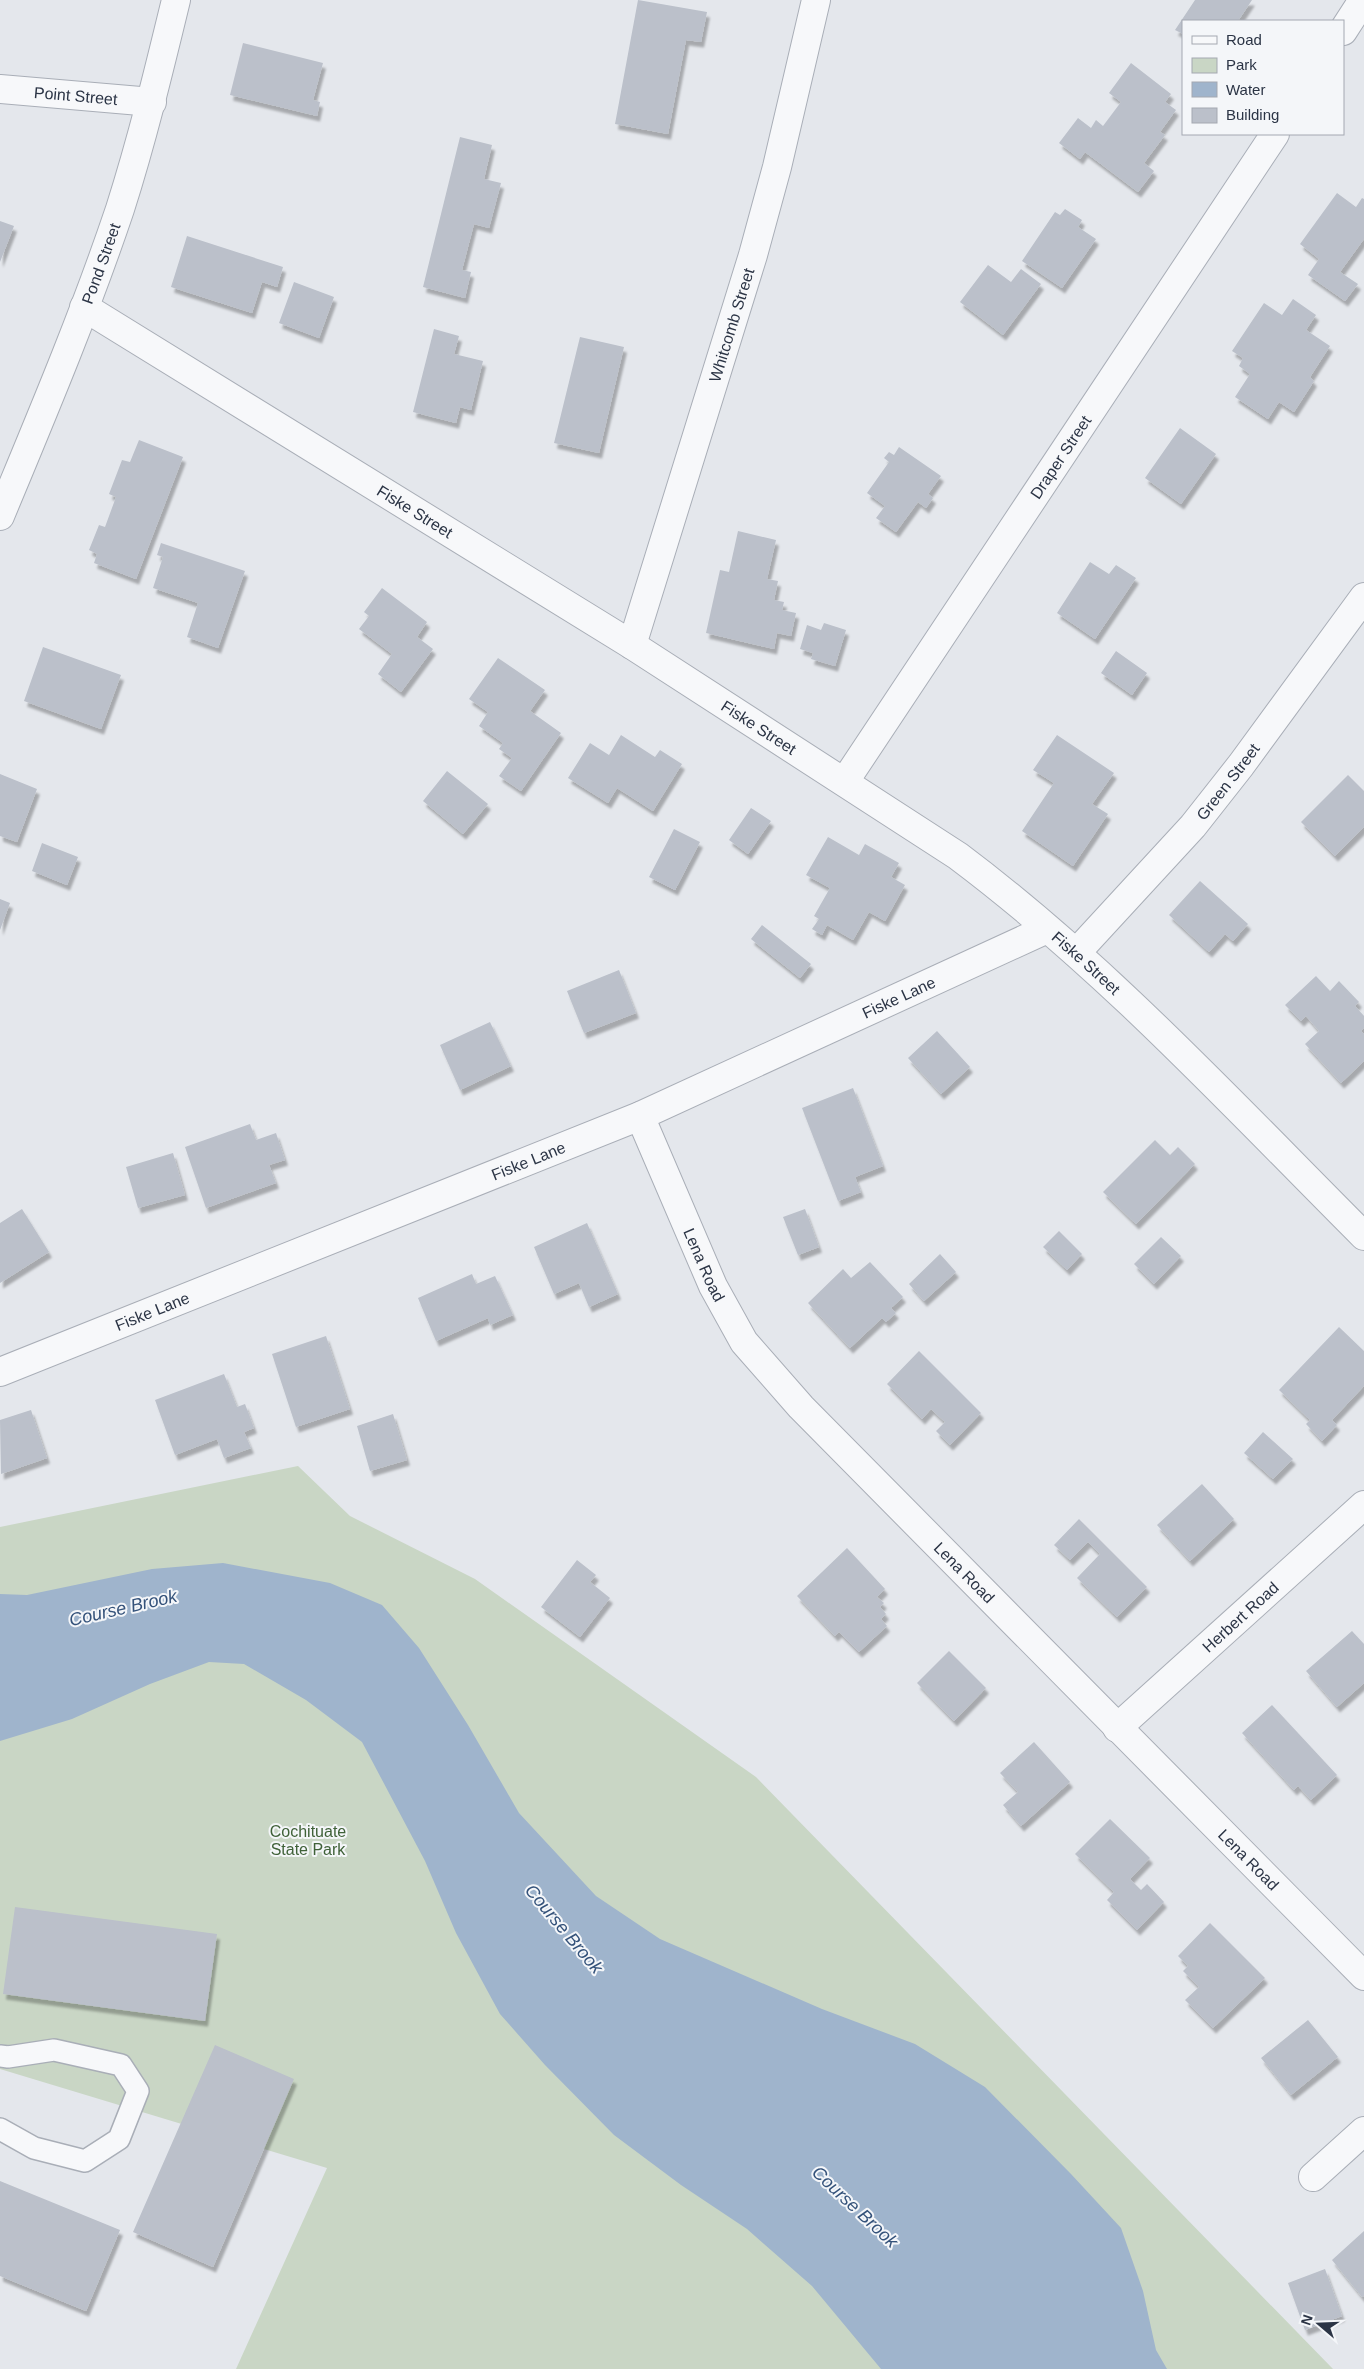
<svg xmlns="http://www.w3.org/2000/svg" width="1364" height="2369" viewBox="0 0 1364 2369" font-family="Helvetica,sans-serif">
<defs>
<filter id="shadow"><feDropShadow dx="3" dy="5.5" stdDeviation="1" flood-color="#0004"/></filter>
</defs>
<rect width="100%" height="100%" fill="#e4e7ec"/>
<path fill="#c9d6c5" d="M298 1466 350 1516 475 1579 756 1777 1333 2369H236L327 2168 0 2069V1527Z"/>
<path fill="#9fb4cc" d="M223 1563 330 1583 382 1605 419 1648 468 1725 519 1813 596 1896 660 1939 822 2009 915 2044 985 2087 1071 2174 1121 2228 1143 2291 1156 2350 1167 2369H881L812 2286 747 2229 681 2185 614 2135 545 2065 500 2014 456 1933 425 1861 362 1742 306 1700 244 1664 209 1662 150 1684 72 1719 0 1741V1594L27 1595 152 1569Z"/>
<path fill="#bbc0ca" filter="url(#shadow)" d="M638 0 707 12 701 42 686 40 668 134 615 124Z
M1195 0H1252L1238 21H1183V34L1175 30Z
M243 43 323 63 313 100 320 102 317 116 230 95Z
M1131 63 1171 94 1165 102 1176 110 1160 132 1165 135 1144 163 1154 171 1138 192 1085 152 1080 159 1059 143 1078 118 1091 128 1096 120 1103 126 1121 102 1109 93Z
M460 137 492 145 484 179 501 183 489 228 474 224 462 270 471 272 465 298 423 287Z
M1337 193 1356 207 1362 198 1364 199V239L1340 272 1358 284 1345 301 1308 275 1319 259 1300 244Z
M1065 209 1082 220 1078 227 1096 239 1062 288 1022 261 1055 212 1060 215Z
M0 221 14 226 0 262Z
M187 236 283 267 277 287 262 282 252 313 171 287Z
M988 265 1011 282 1021 269 1041 284 1003 335 960 302Z
M294 282 334 297 319 338 279 323Z
M1293 299 1316 315 1306 330 1330 346 1310 377 1314 381 1294 412 1279 402 1268 419 1235 397 1250 374 1239 366 1243 358 1232 351 1264 303 1282 315Z
M434 329 459 336 454 354 483 361 471 410 460 407 456 423 413 412Z
M580 337 624 347 599 453 554 443Z
M1180 428 1216 454 1181 504 1145 478Z
M139 440 183 457 136 579 94 563 97 554 89 550 99 525 105 527 116 497 109 494 122 460 130 462Z
M899 447 941 476 928 494 933 498 926 508 918 502 896 532 876 518 885 506 867 493 889 462 884 458 889 452 894 455Z
M738 531 776 540 767 579 778 581 774 600 784 602 782 610 796 613 791 636 777 633 774 649 706 633 720 570 729 572Z
M161 543 245 571 218 648 187 637 198 603 153 588 163 557 157 555Z
M1090 562 1109 574 1116 565 1136 578 1095 639 1057 613Z
M382 588 427 622 417 637 433 649 401 692 378 674 392 654 359 629 369 616 364 612Z
M824 623 846 630 835 666 811 659 813 653 800 649 807 625 821 630Z
M43 647 121 675 101 729 24 701Z
M1116 651 1147 673 1132 695 1101 673Z
M498 658 545 690 530 711 561 733 521 791 499 776 512 758 499 749 503 743 479 726 488 712 469 699Z
M621 735 655 757 660 750 682 764 653 811 617 788 608 803 568 778 590 743 609 755Z
M1057 735 1114 773 1092 804 1108 814 1073 866 1022 831 1054 783 1033 770Z
M447 771 488 804 463 834 423 801Z
M0 774 37 789 17 842 0 836Z
M1348 775 1364 791V827L1335 856 1301 822Z
M751 808 771 821 748 854 729 840Z
M674 829 700 842 675 890 649 877Z
M828 837 859 855 865 844 899 863 891 877 905 885 885 921 869 912 853 940 827 925 822 935 812 929 819 919 814 916 830 888 806 875Z
M42 843 78 857 67 885 32 871Z
M1200 881 1248 924 1233 941 1225 934 1209 952 1169 915Z
M0 899 10 903 0 930Z
M762 925 811 964 800 978 751 939Z
M619 970 636 1013 584 1033 567 991Z
M1316 976 1330 991 1339 981 1359 1002 1355 1006 1364 1016V1028L1361 1031 1364 1034V1061L1341 1083 1305 1044 1319 1031 1306 1016 1301 1021 1285 1005Z
M490 1022 511 1066 460 1090 440 1045Z
M937 1031 970 1067 941 1094 908 1058Z
M853 1088 883 1166 855 1177 861 1192 838 1201 802 1108Z
M250 1124 256 1140 276 1133 285 1160 269 1165 276 1183 206 1208 185 1147Z
M1155 1140 1170 1155 1178 1147 1195 1164 1136 1224 1103 1192Z
M173 1153 185 1195 138 1208 126 1167Z
M22 1209 49 1252 0 1283V1223Z
M805 1209 819 1247 798 1255 783 1217Z
M587 1223 618 1294 589 1307 579 1283 554 1294 534 1247Z
M1059 1231 1082 1254 1067 1270 1043 1247Z
M1161 1237 1181 1256 1154 1284 1134 1264Z
M940 1254 956 1272 924 1301 909 1284Z
M870 1262 903 1297 891 1308 896 1313 886 1322 882 1318 850 1348 808 1303 843 1269 851 1278Z
M472 1274 476 1284 495 1276 513 1315 490 1325 488 1318 436 1341 418 1298Z
M1339 1327 1364 1351V1386L1332 1420 1337 1425 1322 1441 1306 1424 1310 1420 1279 1390Z
M326 1336 350 1409 296 1427 272 1354Z
M919 1351 981 1413 950 1445 936 1431 945 1422 931 1409 922 1419 887 1384Z
M224 1374 237 1407 245 1404 254 1428 244 1432 251 1448 224 1458 217 1439 175 1455 155 1400Z
M31 1410 47 1458 1 1474 0 1420Z
M393 1414 407 1460 370 1471 357 1426Z
M1263 1432 1293 1459 1273 1479 1244 1453Z
M1202 1484 1234 1519 1190 1561 1157 1525Z
M1079 1519 1147 1587 1117 1617 1077 1578 1100 1554 1088 1542 1070 1560 1054 1545Z
M847 1548 885 1589 877 1597 884 1603 880 1607 886 1614 881 1619 887 1626 859 1652 839 1632 835 1636 797 1596Z
M577 1560 596 1575 590 1582 610 1598 580 1637 541 1607Z
M1352 1631 1364 1644V1683L1337 1707 1306 1671Z
M949 1651 986 1688 954 1721 917 1683Z
M1272 1705 1337 1775 1311 1800 1298 1786 1294 1790 1242 1733Z
M1034 1742 1070 1782 1021 1826 1003 1805 1018 1792 1000 1773Z
M1110 1819 1150 1858 1130 1879 1141 1890 1147 1884 1164 1902 1137 1930 1107 1900 1114 1892 1075 1854Z
M15 1907 217 1934 205 2021 3 1994Z
M1210 1923 1265 1978 1213 2028 1185 2000 1199 1987 1183 1971 1188 1966 1178 1956Z
M1308 2020 1338 2057 1291 2095 1261 2058Z
M215 2045 294 2079 213 2267 133 2232Z
M0 2181 120 2230 86 2311 0 2276Z
M1364 2231V2296L1362 2297 1332 2260Z
M1325 2269 1342 2316 1305 2330 1288 2283Z"/>
<g fill="none" stroke-linecap="round" stroke-linejoin="round">
<defs>
<path id="service" d="M0 2056 8 2057 54 2050 121 2065 138 2091 119 2139 85 2161 34 2148 0 2129"/>
<g id="minor">
<path d="M1343 31 1363 0"/>
<path id="s1" d="M0 89 152 102"/>
<path id="s2" d="M84 307 632 645 958 856C1106 967 1233 1105 1364 1236"/>
<path id="s3" d="M632 645 753 255 777 167 816 0"/>
<path id="s4" d="M845 781 1275 134"/>
<path id="s5" d="M1076 953 1193 826 1241 765 1364 597"/>
<path id="s6" d="M640 1116 713 1286 744 1342 801 1407 1364 1976"/>
<path id="s7" d="M0 1372 640 1116 1047 929"/>
<path id="s8" d="M1117 1728 1364 1505"/>
<path d="M1313 2177 1364 2131"/>
</g>
<g id="tertiary">
<path id="s9" d="M0 516C42 415 85 313 120 209 142 140 159 70 176 0"/>
</g>
</defs>
<use href="#service" stroke="#a9aeb7" stroke-width="24"/>
<use href="#minor" stroke="#a9aeb7" stroke-width="30"/>
<use href="#tertiary" stroke="#a9aeb7" stroke-width="30"/>
<use href="#service" stroke="#f7f8fa" stroke-width="21"/>
<use href="#minor" stroke="#f7f8fa" stroke-width="28"/>
<use href="#tertiary" stroke="#f7f8fa" stroke-width="28"/>
</g>
<g text-anchor="middle" dominant-baseline="central" stroke-width="4" stroke-linejoin="round" paint-order="stroke">
<g font-size="16" fill="#2b3445" stroke="#f4f6f9">
<text stroke="none"><textPath href="#s1" startOffset="76">Point Street</textPath></text>
<text stroke="none"><textPath href="#s9" startOffset="272">Pond Street</textPath></text>
<text stroke="none"><textPath href="#s3" startOffset="335">Whitcomb Street</textPath></text>
<text stroke="none"><textPath href="#s4" startOffset="389">Draper Street</textPath></text>
<text stroke="none"><textPath href="#s2" startOffset="389">Fiske Street</textPath></text>
<text stroke="none"><textPath href="#s2" startOffset="795">Fiske Street</textPath></text>
<text stroke="none"><textPath href="#s5" startOffset="229">Green Street</textPath></text>
<text stroke="none"><textPath href="#s2" startOffset="1199">Fiske Street</textPath></text>
<text stroke="none"><textPath href="#s7" startOffset="974">Fiske Lane</textPath></text>
<text stroke="none"><textPath href="#s7" startOffset="569">Fiske Lane</textPath></text>
<text stroke="none"><textPath href="#s6" startOffset="162">Lena Road</textPath></text>
<text stroke="none"><textPath href="#s7" startOffset="164">Fiske Lane</textPath></text>
<text stroke="none"><textPath href="#s6" startOffset="568">Lena Road</textPath></text>
<text stroke="none"><textPath href="#s8" startOffset="166">Herbert Road</textPath></text>
<text stroke="none"><textPath href="#s6" startOffset="972">Lena Road</textPath></text>
</g>
<g font-size="16" fill="#3f6138" stroke="#f4f6f9">
<text x="308" y="1831">Cochituate<tspan x="308" dy="18">State Park</tspan></text>
</g>
<g font-size="18" font-style="italic" fill="#34527a" stroke="#f4f6f9">
<text transform="translate(123 1608) rotate(-13)">Course Brook</text>
<text transform="translate(564 1929) rotate(50)">Course Brook</text>
<text transform="translate(855 2207) rotate(43)">Course Brook</text>
</g>
</g>
<rect x="1182" y="20" width="162" height="115" fill="#f4f6f9" stroke="#a4a8b1"/>
<rect x="1192" y="36" width="25" height="8" fill="#f7f8fa" stroke="#a4a8b1"/>
<text x="1226" y="45" font-size="15" fill="#2b3445">Road</text>
<rect x="1192" y="58" width="25" height="15" fill="#c9d6c5" stroke="#a4a8b1"/>
<text x="1226" y="70" font-size="15" fill="#2b3445">Park</text>
<rect x="1192" y="82" width="25" height="15" fill="#9fb4cc" stroke="#a4a8b1"/>
<text x="1226" y="95" font-size="15" fill="#2b3445">Water</text>
<rect x="1192" y="108" width="25" height="15" fill="#bbc0ca" stroke="#a4a8b1"/>
<text x="1226" y="120" font-size="15" fill="#2b3445">Building</text>
<g transform="translate(1319 2324) rotate(289)" stroke="#f4f6f9" stroke-width="4" paint-order="stroke">
<path d="M0-4L9 19L0 12L-9 19Z" fill="#2b3445"/>
<text y="-8" font-size="14" font-weight="bold" text-anchor="middle" fill="#2b3445">N</text>
</g>
</svg>
